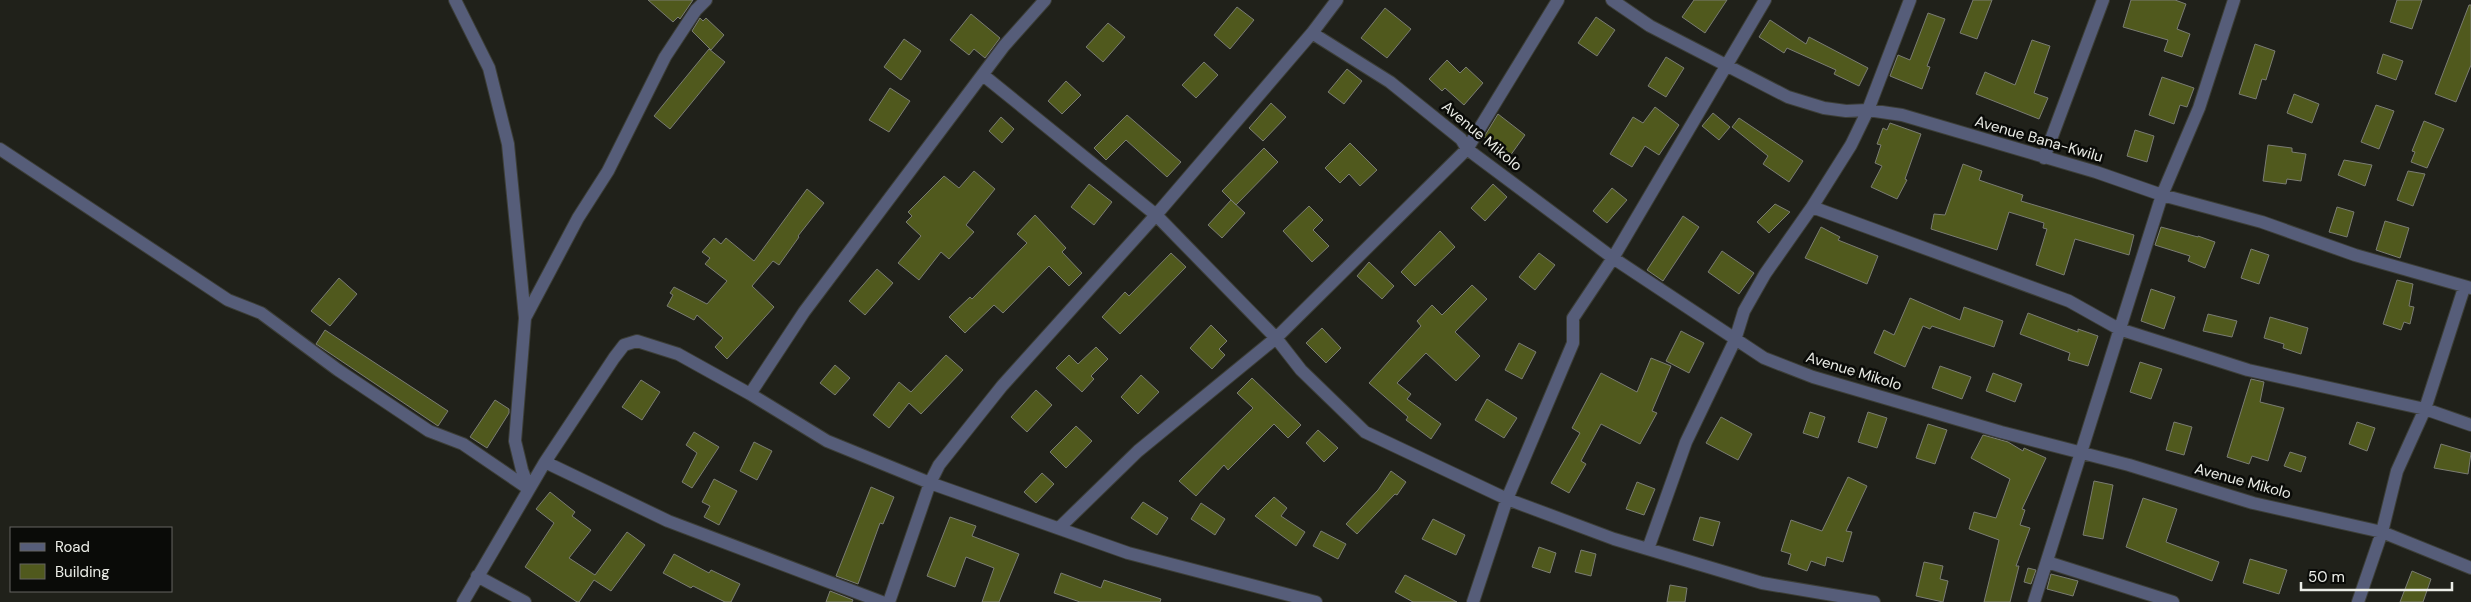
<svg xmlns="http://www.w3.org/2000/svg" width="2471" height="602" viewBox="0 0 2471 602" font-family="'DM Sans',sans-serif">
<rect width="100%" height="100%" fill="#20211a"/>
<path fill="#50591d" stroke="#7a7c73" d="M648 0H693L680 19 678 17 673 22Z
M1694 0H1727L1705 33 1682 17Z
M1973 0H1992L1977 39 1960 33Z
M2131 0H2175L2186 4 2177 29 2190 34 2182 57 2164 51 2168 40 2123 27Z
M2397 0H2422L2412 29 2390 22Z
M2469 5H2471V65L2456 102 2435 94Z
M1237 7 1254 20 1230 49 1214 35Z
M1385 8 1411 29 1387 58 1361 38Z
M1928 13 1945 19 1927 66 1930 67 1922 89 1890 76 1898 55 1910 60Z
M971 14 1000 38 985 58 974 49 969 55 950 40Z
M1596 17 1615 30 1597 56 1578 43Z
M700 18 703 21 706 18 724 35 711 50 692 31Z
M1770 20 1806 44 1809 37 1868 68 1859 86 1834 74 1836 70 1787 48 1784 53 1759 37Z
M1108 23 1125 37 1103 62 1086 47Z
M904 39 921 51 901 80 884 67Z
M2032 40 2050 46 2034 93 2048 98 2039 119 1976 94 1985 72 2015 85Z
M2255 44 2275 51 2266 80 2262 79 2256 99 2239 94Z
M709 49 725 62 670 129 654 116Z
M2383 54 2403 61 2396 80 2377 73Z
M1666 57 1684 68 1666 97 1648 86Z
M1447 60 1460 73 1466 67 1483 83 1464 105 1445 88 1442 91 1429 79Z
M1204 62 1218 75 1196 98 1182 85Z
M1347 69 1362 81 1344 104 1328 92Z
M2162 77 2194 88 2187 107 2180 105 2174 124 2149 115Z
M1066 81 1081 95 1062 114 1048 101Z
M890 88 910 101 889 132 869 120Z
M2294 94 2319 104 2312 123 2287 113Z
M1271 103 1286 117 1263 141 1249 128Z
M2376 105 2394 111 2379 149 2361 142Z
M1655 107 1679 125 1659 155 1645 146 1632 167 1610 154 1633 117 1643 123Z
M1713 113 1730 127 1719 140 1702 126Z
M1498 114 1525 135 1510 156 1484 137Z
M1127 115 1181 162 1167 177 1126 140 1106 160 1094 148Z
M1001 117 1014 129 1002 143 989 131Z
M1739 118 1803 161 1789 182 1763 164 1768 156 1732 127Z
M2424 121 2444 129 2427 168 2411 162 2415 152 2412 151Z
M1890 123 1921 134 1905 179 1907 180 1897 199 1871 187 1882 166 1875 163 1881 145 1877 144 1883 128 1887 130Z
M2135 130 2154 136 2147 162 2127 156Z
M1350 143 1377 170 1360 186 1349 174 1340 183 1325 168Z
M2268 145 2292 148V152L2306 154 2301 181 2287 179 2286 184 2263 181Z
M1264 148 1278 162 1236 205 1222 191Z
M2344 160 2372 165 2365 186 2338 175Z
M1963 164 1982 171 1979 180 2023 195 2021 201 2134 235 2129 255 2075 239 2064 275 2036 265 2047 229 2043 228 2044 223 2009 212 1997 250 1931 229 1934 214 1945 215Z
M974 171 995 189 966 225 974 232 949 259 941 252 919 280 898 263 921 236 906 222 912 216 908 212 944 176 959 188Z
M2408 171 2425 174 2413 206 2397 200Z
M1089 184 1112 202 1094 225 1071 207Z
M1493 184 1507 197 1485 221 1471 208Z
M1612 188 1627 200 1607 223 1593 211Z
M807 189 824 203 798 236 799 237 779 265 773 261 752 286 774 307 727 359 715 347 723 338 697 315 694 320 667 306 673 295 670 293 674 287 707 304 727 281 705 264 710 258 702 252 714 238 721 244 726 238 754 261Z
M1231 200 1245 213 1222 238 1208 225Z
M1775 204 1790 212 1769 233 1757 222Z
M1309 206 1323 220 1313 230 1329 246 1312 262 1283 231Z
M2337 207 2354 212 2347 237 2329 232Z
M1035 215 1066 248 1062 252 1082 273 1069 286 1049 266 1003 313 994 305 965 333 949 317 970 297 972 299 1027 243 1017 234Z
M1683 216 1699 227 1663 281 1647 270Z
M2385 221 2409 228 2400 258 2376 250Z
M1821 227 1840 237 1838 240 1878 256 1867 284 1805 258Z
M2161 227 2198 237V236L2215 242 2205 268 2188 261 2190 256 2155 245Z
M1440 231 1455 247 1415 286 1401 272Z
M2251 249 2269 255 2259 284 2241 278Z
M1722 251 1754 273 1739 294 1708 272Z
M1171 253 1186 267 1120 334 1102 317 1125 292 1129 296Z
M1539 253 1555 265 1535 290 1519 277Z
M1369 262 1394 286 1382 299 1357 276Z
M877 269 893 283 865 315 849 301Z
M339 278 357 294 330 326 311 311Z
M2397 280 2413 284 2409 306 2414 307 2410 324 2404 322 2401 330 2383 324Z
M1472 285 1487 299 1455 332 1480 356 1456 381 1426 353 1397 383 1411 394 1407 399 1441 424 1431 439 1406 420 1408 417 1369 383 1421 326 1417 321 1432 305 1442 315Z
M2151 289 2175 297 2164 329 2141 321Z
M1910 298 1960 320 1964 307 2003 321 1994 347 1932 326 1930 329 1923 326 1905 367 1874 353 1884 330 1894 335Z
M2028 313 2078 332V329L2098 336 2088 366 2068 360 2070 353 2020 334Z
M2208 314 2237 321 2232 337 2203 331Z
M2270 317 2308 328 2301 354 2283 348 2284 344 2264 338Z
M1211 325 1227 341 1219 349 1225 355 1212 369 1190 348Z
M1322 328 1341 348 1326 363 1306 343Z
M325 330 448 411 438 426 316 344Z
M1681 331 1704 343 1689 373 1666 361Z
M1519 343 1536 352 1522 379 1505 370Z
M1096 347 1108 359 1091 376 1094 379 1082 392 1056 368 1069 355 1078 364Z
M946 355 963 370 921 414 909 403 889 428 873 415 899 382 911 392Z
M1651 358 1671 366 1652 411 1657 413 1640 444 1601 424 1581 461 1586 464 1569 493 1551 483 1580 433 1572 428 1601 373 1637 392Z
M2140 362 2162 369 2151 399 2130 392Z
M835 365 850 378 835 395 820 383Z
M1940 366 1971 377 1962 399 1932 388Z
M1993 373 2022 384 2015 402 1986 391Z
M1141 375 1159 392 1138 414 1121 397Z
M1252 378 1301 425 1288 438 1274 424 1228 470 1224 465 1196 496 1179 481 1253 408 1237 393Z
M2251 379 2264 382 2260 402 2284 408 2268 461 2252 456 2249 464 2227 457Z
M641 380 660 392 642 420 622 407Z
M1036 390 1052 405 1027 432 1011 417Z
M1487 399 1517 418 1504 438 1475 420Z
M495 400 509 409V413L487 448 470 437Z
M1810 412 1825 417 1818 438 1803 433Z
M1868 412 1887 418 1877 448 1858 442Z
M1721 417 1752 434 1738 460 1706 443Z
M2174 422 2192 427 2184 455 2166 450Z
M2357 422 2375 428 2367 451 2349 444Z
M1928 424 1947 430 1935 464 1916 458Z
M1076 426 1092 441 1066 468 1050 452Z
M1318 430 1338 448 1324 462 1306 443Z
M694 432 719 447 692 488 682 482 697 453 686 445Z
M1983 435 2008 442 2023 451 2024 448 2046 458 2022 509 2025 510 2020 525 2030 528 2016 566H2019L2010 602H1984L1999 540 1969 529 1974 512 1996 518 2010 479 1971 458Z
M754 442 772 451 757 480 740 471Z
M2441 444 2471 453 2468 474 2434 468Z
M2290 452 2306 457 2301 472 2284 466Z
M1391 471 1406 482 1397 495 1395 494 1357 534 1346 524 1378 490Z
M1042 473 1054 484 1036 503 1024 492Z
M1848 477 1867 486 1846 531 1852 532 1843 562 1827 557 1825 566 1811 561 1807 571 1788 564 1791 554 1781 551 1791 520 1822 531Z
M714 479 737 491 719 525 704 517 710 506 702 502Z
M2094 481 2113 485 2103 539 2083 535Z
M1637 482 1655 489 1644 515 1626 509Z
M871 487 894 497 883 524 880 523 858 584 836 576Z
M550 492 575 512 572 516 591 530 569 558 595 575 627 532 645 545 611 591 594 580 579 602H577L525 567 554 523 536 509Z
M1274 497 1287 508 1281 516 1305 532 1296 546 1255 516Z
M2143 498 2177 509 2166 542 2219 562 2212 581 2126 547Z
M1143 502 1168 518 1157 535 1131 518Z
M1201 503 1225 519 1215 535 1191 519Z
M950 517 976 526 972 536 1019 554 999 602H982L994 568 966 557 955 587 927 576Z
M1700 517 1720 522 1713 546 1693 540Z
M1433 519 1465 535 1456 555 1422 539Z
M1321 531 1346 544 1338 559 1313 546Z
M1539 547 1556 553 1550 573 1532 567Z
M1581 550 1596 554 1591 576 1575 572Z
M674 554 709 573 711 570 740 584 731 602H725L693 586 691 588 663 573Z
M2250 559 2287 570 2279 594 2243 583Z
M1924 562 1943 566 1940 579 1948 581 1943 602 1916 596Z
M2028 568 2036 570 2031 584 2024 582Z
M2412 571 2431 579 2423 602H2400Z
M1061 573 1101 588 1104 580 1161 599 1160 602H1080L1054 593Z
M2051 574 2078 581 2073 596 2047 589Z
M1405 575 1457 602H1413L1395 592Z
M1670 585 1687 588 1685 602H1667Z
M830 591 853 600 852 602H826Z"/>
<g fill="none" stroke-linecap="round" stroke-linejoin="round">
<defs>
<path id="minor" d="M455 0 489 68 508 144 525 318 515 441 522 470 529 489
M1612 0 1650 26 1788 97 1824 108 1846 111 1868 110 1902 115 2096 172 2162 195 2262 222 2355 255 2471 288
M1312 33 1390 82 1461 139 1467 149 1613 258 1764 358 1813 377 2001 432 2129 465 2253 503 2382 532 2471 568
M983 75 1156 215 1276 338 1301 370 1365 432 1507 499 1614 539 1762 583 1874 602
M0 149 228 300 261 313 338 370 429 431 463 444 529 489
M2044 158 2103 0
M1812 207 2069 301 2119 329 2248 370 2425 409 2471 425
M525 318 578 218 608 171 665 57 696 10 706 0
M750 394 804 312 1004 46 1045 0
M545 462 668 521 882 602
M1059 528 1138 451 1276 338 1467 149 1558 0
M1648 549 1686 442 1735 340 1744 311 1765 274 1812 207 1851 145 1868 110 1910 0
M2047 562 2173 602
M477 576 525 602
M463 602 545 462 614 358 624 345 637 341 678 354 750 394 827 441 930 483 1128 553 1316 602
M889 602 930 483 939 465 1002 386 1156 215 1312 33 1337 0
M1473 602 1507 499 1573 343V318L1613 258 1765 0
M2034 602 2162 195 2199 108 2234 0
M2358 602 2382 532 2397 471 2425 409 2464 288"/>
</defs>
<use href="#minor" stroke="#3c3e37" stroke-width="14"/>
<use href="#minor" stroke="#565d79" stroke-width="12"/>
</g>
<g text-anchor="middle" dominant-baseline="central" stroke-width="5" stroke-linejoin="round" paint-order="stroke">
<g font-size="15" fill="#ebede7" stroke="#0a0b08">
<text transform="translate(1482 136) rotate(40)">Avenue Mikolo</text>
<text transform="translate(2039 139) rotate(16)">Avenue Bana-Kwilu</text>
<text transform="translate(1854 371) rotate(17)">Avenue Mikolo</text>
<text transform="translate(2243 481) rotate(15)">Avenue Mikolo</text>
</g>
</g>
<rect x="10" y="527" width="162" height="65" fill="#0a0b08" stroke="#646561"/>
<rect x="20" y="543" width="25" height="8" fill="#565d79" stroke="#646561"/>
<text x="55" y="552" font-size="15" fill="#ebede7">Road</text>
<rect x="20" y="564" width="25" height="15" fill="#50591d" stroke="#646561"/>
<text x="55" y="577" font-size="15" fill="#ebede7">Building</text>
<path d="M2301 582v8h151v-8" fill="none" stroke="#ebede7" stroke-width="2.5"/>
<text x="2308" y="582" font-size="15" fill="#ebede7" stroke="#0a0b08" stroke-width="4" paint-order="stroke">50 m</text>
</svg>
